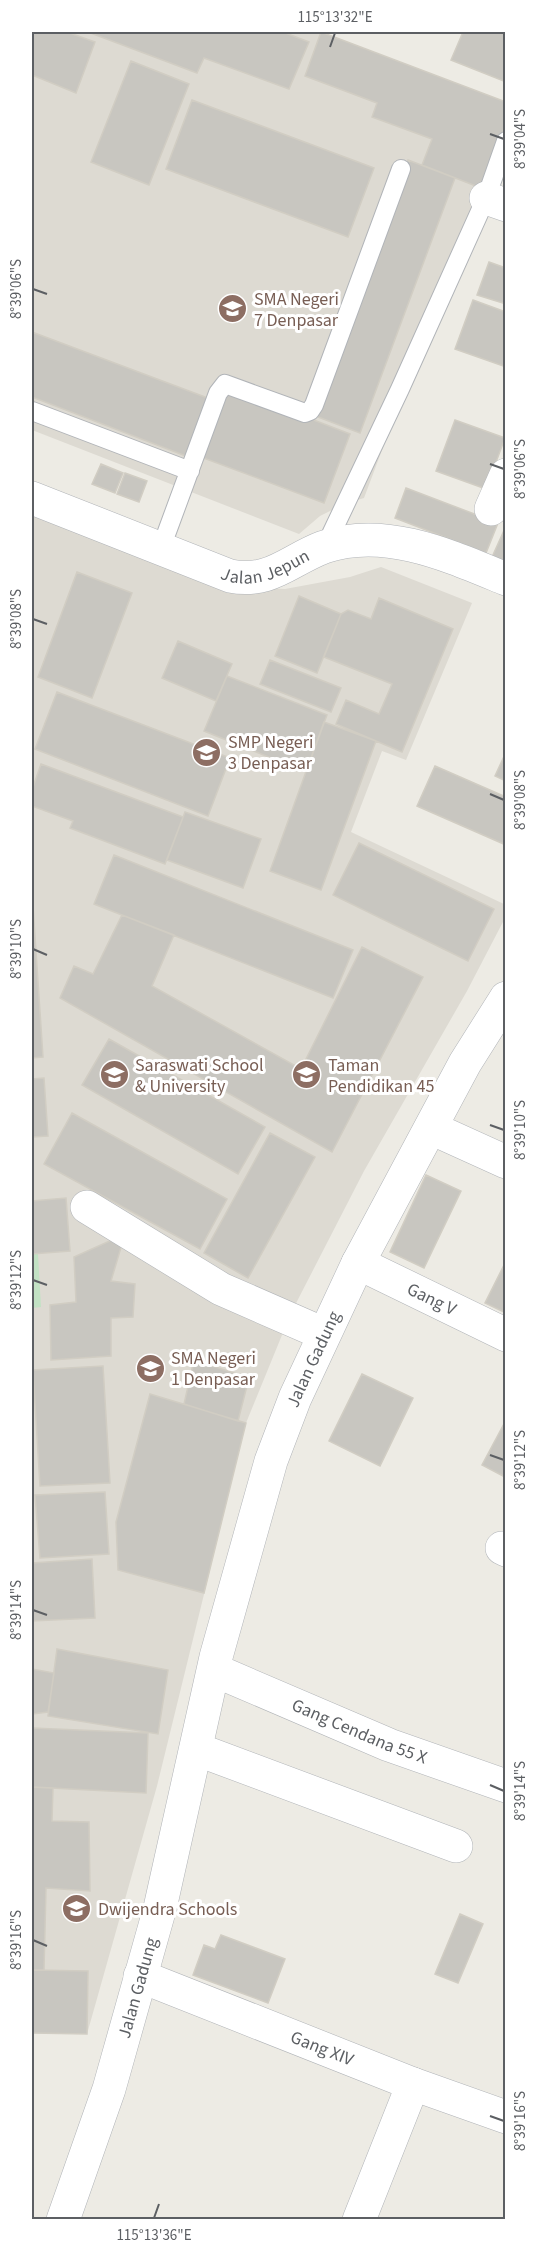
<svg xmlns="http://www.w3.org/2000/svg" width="537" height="2251" viewBox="0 0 537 2251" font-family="'Source Sans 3',sans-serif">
<rect width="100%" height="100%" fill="#edebe4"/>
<path fill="#dddad2" d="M32 32H320L505 102V123L364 498 344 504 320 516 299 534 32 430Z
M32 508 231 587 285 589 350 577 381 567 472 603 406 760 382 751 351 832 506 905 505 918 467 991 364 1171 291 1313 246 1423 157 1786 87 2034 32 2033Z"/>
<path fill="#c2e2c4" d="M32 1254H38L41 1307 32 1308Z"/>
<path fill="#c8c6c0" stroke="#d1cdc3" stroke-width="1.5" d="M32 32H67L95 42 76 93 32 75Z
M88 32H283L309 42 289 89 204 58 197 73Z
M321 32 506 102V123L481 188 422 165 432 139 372 117 377 103 305 76Z
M463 32H506V82L451 60Z
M131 61 189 84 149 185 91 162Z
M192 100 374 168 348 237 166 169Z
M408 160 455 178 360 433 313 415Z
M489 262 506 268V304L477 295Z
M473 300 506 312V367L455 349Z
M32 332 213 400 191 458 32 397Z
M228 387 350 434 324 503 201 457Z
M455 420 505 438 486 489 436 471Z
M101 464 123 473 115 493 92 484Z
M125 473 147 481 139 502 117 494Z
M406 488 498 523 486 553 395 518Z
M506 526V563L492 557Z
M77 572 132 593 92 698 38 677Z
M299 596 341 614 317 673 275 656Z
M379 598 453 629 402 752 336 724 346 700 379 714 392 684 324 657 341 614 348 610 371 619Z
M178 641 232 664 216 701 162 678Z
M270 660 341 688 331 712 260 684Z
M227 676 327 715 306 772 204 731Z
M57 692 230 758 208 816 35 749Z
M324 722 376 741 321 890 270 871Z
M506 752V781L495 776Z
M41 764 183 817 165 864 70 828 73 821 32 806V790Z
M435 766 506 797V845L417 806Z
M185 812 261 839 243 888 167 860Z
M359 843 494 909 468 961 333 895Z
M114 855 353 950 333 998 94 904Z
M32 891 43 1057 32 1058Z
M122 915 174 935 152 986 301 1069 362 947 423 977 332 1152 60 998 74 966 93 974Z
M109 1039 265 1127 238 1174 82 1085Z
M44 1078 48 1136 32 1137V1079Z
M72 1113 227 1199 200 1249 44 1164Z
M270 1133 315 1157 248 1278 204 1253Z
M426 1175 461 1191 424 1268 390 1252Z
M66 1198 70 1251 32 1254V1201Z
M125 1234 111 1281 135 1284 133 1317 111 1318V1356L51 1360 50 1305 76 1302 74 1257Z
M506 1261V1313L485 1303Z
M194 1360 249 1378 238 1421 184 1404Z
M103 1366 110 1483 40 1486 33 1370Z
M362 1374 413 1398 380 1466 329 1441Z
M150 1394 246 1423 204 1593 118 1570 116 1522Z
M506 1420V1476L505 1477 482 1465Z
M105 1492 109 1554 40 1558 35 1495Z
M92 1559 95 1618 32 1621V1563Z
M57 1649 168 1670 158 1734 48 1716Z
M32 1669 54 1673 48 1712 33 1714Z
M32 1728 148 1733 146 1793 32 1787Z
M32 1787 53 1788 52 1821 89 1822 90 1891 46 1888 44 1970H32Z
M460 1914 483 1924 458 1983 435 1974Z
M221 1935 285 1959 268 2003 193 1975 204 1945 215 1949Z
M32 1970 88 1971 87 2034 32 2033Z"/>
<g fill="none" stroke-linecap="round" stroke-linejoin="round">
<defs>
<path id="service" d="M32 411 190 471
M325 547 400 389 486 198 506 141
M161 548 218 393 225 384 305 413 310 411 314 405 401 169"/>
<g id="minor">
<path d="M486 198 506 205"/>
<path id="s1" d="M32 498 230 576C271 584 289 560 324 547 385 526 450 556 506 579"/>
<path d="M491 509 506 475"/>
<path d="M431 1128 506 1162"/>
<path d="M87 1207 221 1289 324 1334"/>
<path id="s2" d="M358 1263 506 1335"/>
<path d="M502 1548 506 1550"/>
<path id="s3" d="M214 1670 389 1745 506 1786"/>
<path d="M196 1749 456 1846"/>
<path id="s4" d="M140 1976 413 2084 506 2117"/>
<path id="s5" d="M63 2220 109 2089 160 1908 216 1657 271 1461 295 1398 358 1263 465 1063 506 998"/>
<path d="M359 2220 413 2084"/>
</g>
</defs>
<use href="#service" stroke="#b1b4b8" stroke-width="20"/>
<use href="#minor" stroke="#b1b4b8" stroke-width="34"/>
<use href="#service" stroke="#fff" stroke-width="18"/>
<use href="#minor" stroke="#fff" stroke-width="33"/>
</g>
<path fill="none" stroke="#5c5f63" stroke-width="2" d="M330 47 335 33M490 134 504 139M33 289 47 294M490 464 504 469M33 619 47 624M490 794 504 800M33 949 47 955M490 1125 504 1130M33 1280 47 1285M490 1455 504 1460M33 1610 47 1615M490 1785 504 1791M33 1940 47 1946M490 2116 504 2121M154 2218 159 2204"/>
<defs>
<symbol id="school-disc" viewBox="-11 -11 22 22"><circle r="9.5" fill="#8d6e63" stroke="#fff"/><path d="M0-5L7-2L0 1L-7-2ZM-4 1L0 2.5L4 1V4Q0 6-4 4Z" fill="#fff"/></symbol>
</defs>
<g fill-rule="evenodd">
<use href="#school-disc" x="216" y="292" width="33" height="33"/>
<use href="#school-disc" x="190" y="736" width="33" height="33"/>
<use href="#school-disc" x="98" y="1058" width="33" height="33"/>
<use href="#school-disc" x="290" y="1058" width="33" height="33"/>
<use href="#school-disc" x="134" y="1352" width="33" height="33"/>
<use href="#school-disc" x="60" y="1892" width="33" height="33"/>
</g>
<g text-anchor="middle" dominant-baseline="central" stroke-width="6" stroke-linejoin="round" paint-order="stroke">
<g font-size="18" fill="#785e54" stroke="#fff" text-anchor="start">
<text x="254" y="299">SMA Negeri<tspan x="254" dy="21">7 Denpasar</tspan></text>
<text x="228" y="742">SMP Negeri<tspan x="228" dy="21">3 Denpasar</tspan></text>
<text x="135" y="1065">Saraswati School<tspan x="135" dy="21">&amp; University</tspan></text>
<text x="328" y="1065">Taman<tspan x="328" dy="21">Pendidikan 45</tspan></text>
<text x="171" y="1358">SMA Negeri<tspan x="171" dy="21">1 Denpasar</tspan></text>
<text x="98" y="1909">Dwijendra Schools</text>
</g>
<g font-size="18" fill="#5c5f63" stroke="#fff">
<text stroke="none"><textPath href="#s1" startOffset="250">Jalan Jepun</textPath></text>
<text stroke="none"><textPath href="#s2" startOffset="82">Gang V</textPath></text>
<text stroke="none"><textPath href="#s5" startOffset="898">Jalan Gadung</textPath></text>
<text stroke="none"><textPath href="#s3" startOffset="158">Gang Cendana 55 X</textPath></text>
<text stroke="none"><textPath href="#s5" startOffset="244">Jalan Gadung</textPath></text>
<text stroke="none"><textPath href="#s4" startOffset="196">Gang XIV</textPath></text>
</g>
</g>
<rect width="537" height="2251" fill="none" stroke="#ffffff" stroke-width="66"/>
<rect x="33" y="33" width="471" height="2185" fill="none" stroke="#5c5f63" stroke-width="2"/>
<g font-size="15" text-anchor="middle" fill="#5c5f63">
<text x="335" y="22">115°13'32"E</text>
<text transform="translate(520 139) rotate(-90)" y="5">8°39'04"S</text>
<text transform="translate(16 289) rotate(-90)" y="5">8°39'06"S</text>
<text transform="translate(520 469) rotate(-90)" y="5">8°39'06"S</text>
<text transform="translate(16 619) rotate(-90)" y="5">8°39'08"S</text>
<text transform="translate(520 800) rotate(-90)" y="5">8°39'08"S</text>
<text transform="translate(16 949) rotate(-90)" y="5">8°39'10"S</text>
<text transform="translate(520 1130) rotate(-90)" y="5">8°39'10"S</text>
<text transform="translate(16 1280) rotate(-90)" y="5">8°39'12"S</text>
<text transform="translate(520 1460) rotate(-90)" y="5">8°39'12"S</text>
<text transform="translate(16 1610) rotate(-90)" y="5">8°39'14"S</text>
<text transform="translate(520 1791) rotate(-90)" y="5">8°39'14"S</text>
<text transform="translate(16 1940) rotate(-90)" y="5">8°39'16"S</text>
<text transform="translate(520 2121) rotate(-90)" y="5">8°39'16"S</text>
<text x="154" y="2240">115°13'36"E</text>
</g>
</svg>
